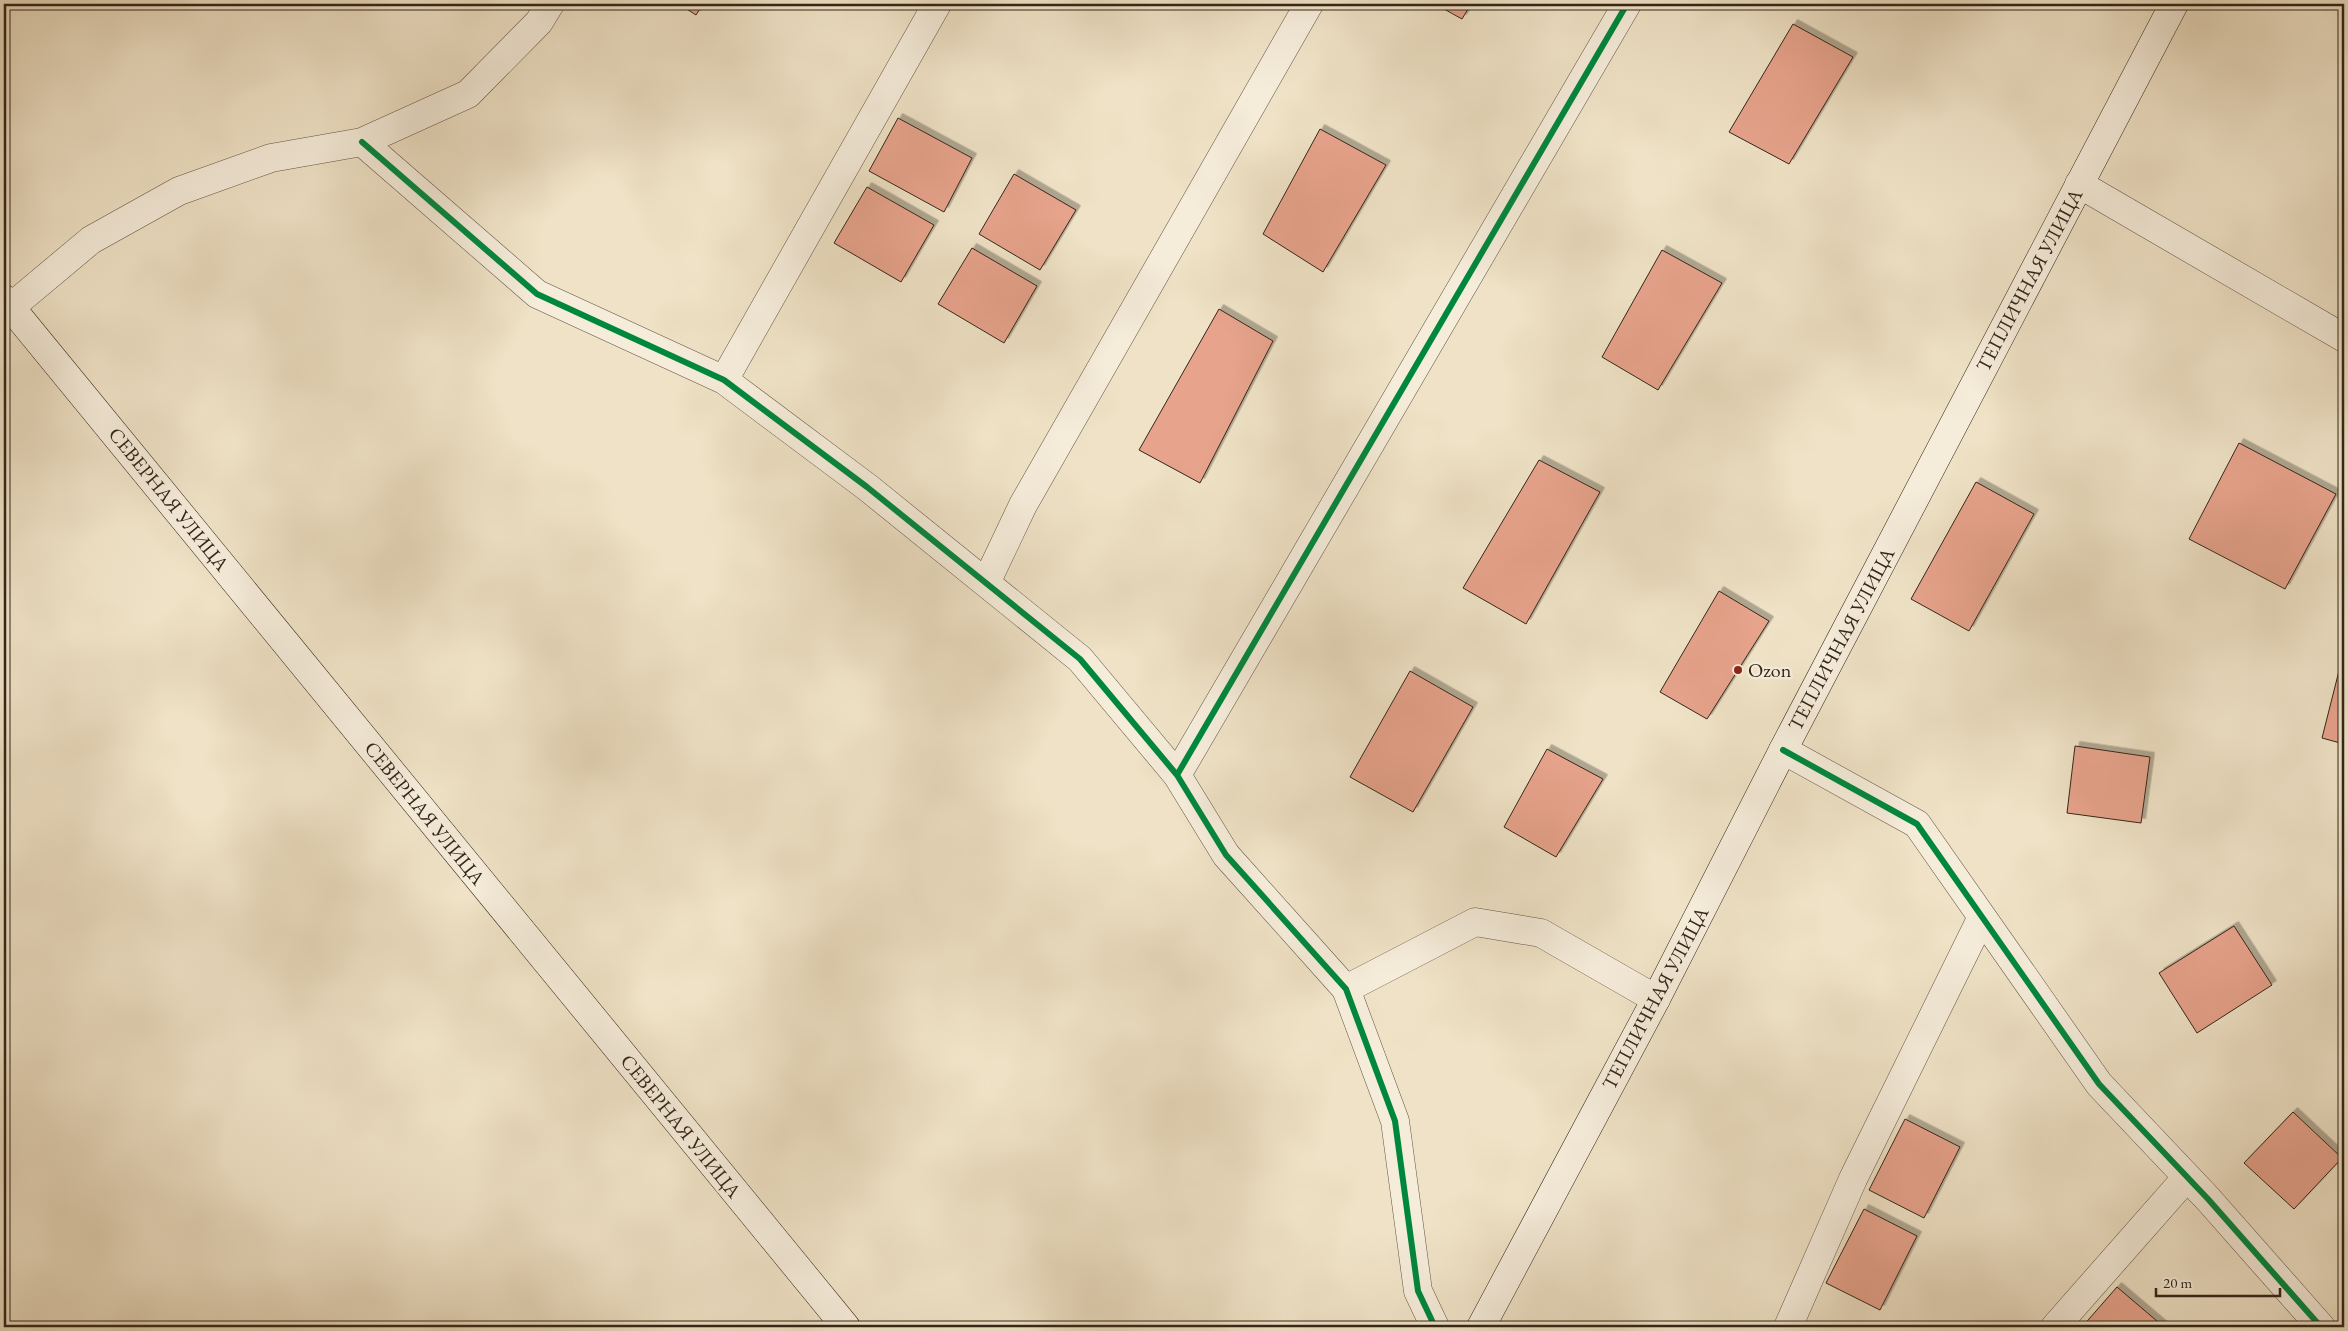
<svg xmlns="http://www.w3.org/2000/svg" width="2348" height="1331" viewBox="0 0 2348 1331" font-family="'EB Garamond',serif">
<defs>
<filter id="shadow"><feDropShadow dx="4.5" dy="-4.5" stdDeviation="0" flood-color="#0004"/></filter>
</defs>
<rect width="100%" height="100%" fill="#efe2c6"/>
<filter id="stains"><feTurbulence type="fractalNoise" baseFrequency=".004" numOctaves="4"/><feColorMatrix values="0 0 0 0 .2 0 0 0 0 .09 0 0 0 0 .02 0 0 0 .5 -.17"/></filter>
<radialGradient id="worn" r=".72"><stop offset=".6" stop-color="#630" stop-opacity="0"/><stop offset="1" stop-color="#630" stop-opacity=".3"/></radialGradient>
<path fill="#e7a38c" stroke="#332619" filter="url(#shadow)" d="M679 4H703L696 15Z
M1435 4H1471L1462 19Z
M1793 24 1853 57 1789 164 1729 132Z
M898 118 972 158 944 212 869 171Z
M1320 129 1386 165 1323 272 1263 234Z
M1014 174 1076 210 1040 270 979 234Z
M867 187 934 225 901 282 834 243Z
M972 248 1037 286 1004 343 938 304Z
M1662 250 1722 283 1658 390 1602 357Z
M1219 309 1273 341 1200 483 1139 450Z
M2239 443 2336 494 2285 589 2189 539Z
M1539 460 1600 492 1526 624 1463 588Z
M1976 482 2034 514 1969 631 1911 599Z
M1719 591 1769 621 1707 719 1660 692Z
M2344 651V744L2322 738Z
M1410 671 1473 707 1413 812 1350 777Z
M2075 746 2150 757 2141 823 2067 813Z
M1547 749 1603 779 1556 857 1504 827Z
M2234 926 2272 985 2197 1033 2159 973Z
M2293 1112 2342 1158 2294 1209 2244 1163Z
M1905 1119 1960 1147 1924 1218 1869 1190Z
M1864 1209 1917 1236 1880 1310 1826 1283Z
M2117 1287 2164 1327H2082Z"/>
<g fill="none" stroke-linecap="round" stroke-linejoin="round">
<defs>
<path id="minor" d="M362 142 537 294 724 380 867 487 1080 659 1177 775 1226 855 1346 989 1395 1121 1418 1291 1435 1327
M2079 184 2344 338
M11 307 91 240 179 191 271 158 362 142 468 94 539 22 550 4
M724 380 937 4
M986 583 1023 505 1309 4
M1783 750 1917 824 2099 1084 2208 1199 2321 1327
M1177 775 1627 4
M1346 989 1475 922 1541 933 1656 999
M1788 1327 1853 1179 1982 917
M2055 1327 2187 1177"/>
<path id="secondary" d="M4 299 846 1327
M1481 1327 1656 999 1783 750 2174 4"/>
</defs>
<use href="#minor" stroke="#625544" stroke-width="29"/>
<use href="#secondary" stroke="#332619" stroke-width="29"/>
<use href="#minor" stroke="#f5ecda" stroke-width="28"/>
<use href="#secondary" stroke="#f5ecda" stroke-width="28"/>
<defs>
<path id="cycleway" d="M362 142 537 294 724 380 867 487 1080 659 1177 775 1226 855 1346 989 1395 1121 1418 1291 1435 1327
M1783 750 1917 824 2099 1084 2208 1199 2321 1327
M1177 775 1627 4"/>
</defs>
<use href="#cycleway" stroke="#f5ecda" stroke-width="9"/>
<use href="#cycleway" stroke="#00873e" stroke-width="6"/>
</g>
<circle fill="#8f2418" stroke="#f5ecda" stroke-width="2" cx="1738" cy="670" r="5"/>
<g text-anchor="middle" dominant-baseline="central" stroke-width="4.5" stroke-linejoin="round" paint-order="stroke">
<g font-size="20" fill="#332619" stroke="#f5ecda">
<text transform="translate(2029 280) rotate(-62)">ТЕПЛИЧНАЯ УЛИЦА</text>
<text transform="translate(169 499) rotate(51)">СЕВЕРНАЯ УЛИЦА</text>
<text transform="translate(1841 639) rotate(-62)">ТЕПЛИЧНАЯ УЛИЦА</text>
<text transform="translate(425 813) rotate(51)">СЕВЕРНАЯ УЛИЦА</text>
<text transform="translate(1655 998) rotate(-62)">ТЕПЛИЧНАЯ УЛИЦА</text>
<text transform="translate(681 1126) rotate(51)">СЕВЕРНАЯ УЛИЦА</text>
</g>
<g font-size="20" fill="#332619" stroke="#f5ecda" text-anchor="start">
<text x="1748" y="670">Ozon</text>
</g>
</g>
<rect width="2348" height="1331" fill="none" stroke="#efe2c6" stroke-width="20"/>
<rect x="5" y="5" width="2338" height="1321" fill="none" stroke="#332619" stroke-width="2.5"/>
<rect x="10" y="10" width="2328" height="1311" fill="none" stroke="#332619"/>
<path d="M2156 1288v8h124v-8" fill="none" stroke="#332619" stroke-width="2.5"/>
<text x="2163" y="1288" font-size="15" fill="#332619" stroke="#f5ecda" stroke-width="4" paint-order="stroke">20 m</text>
<rect width="100%" height="100%" filter="url(#stains)"/>
<rect width="100%" height="100%" fill="url(#worn)"/>
</svg>
